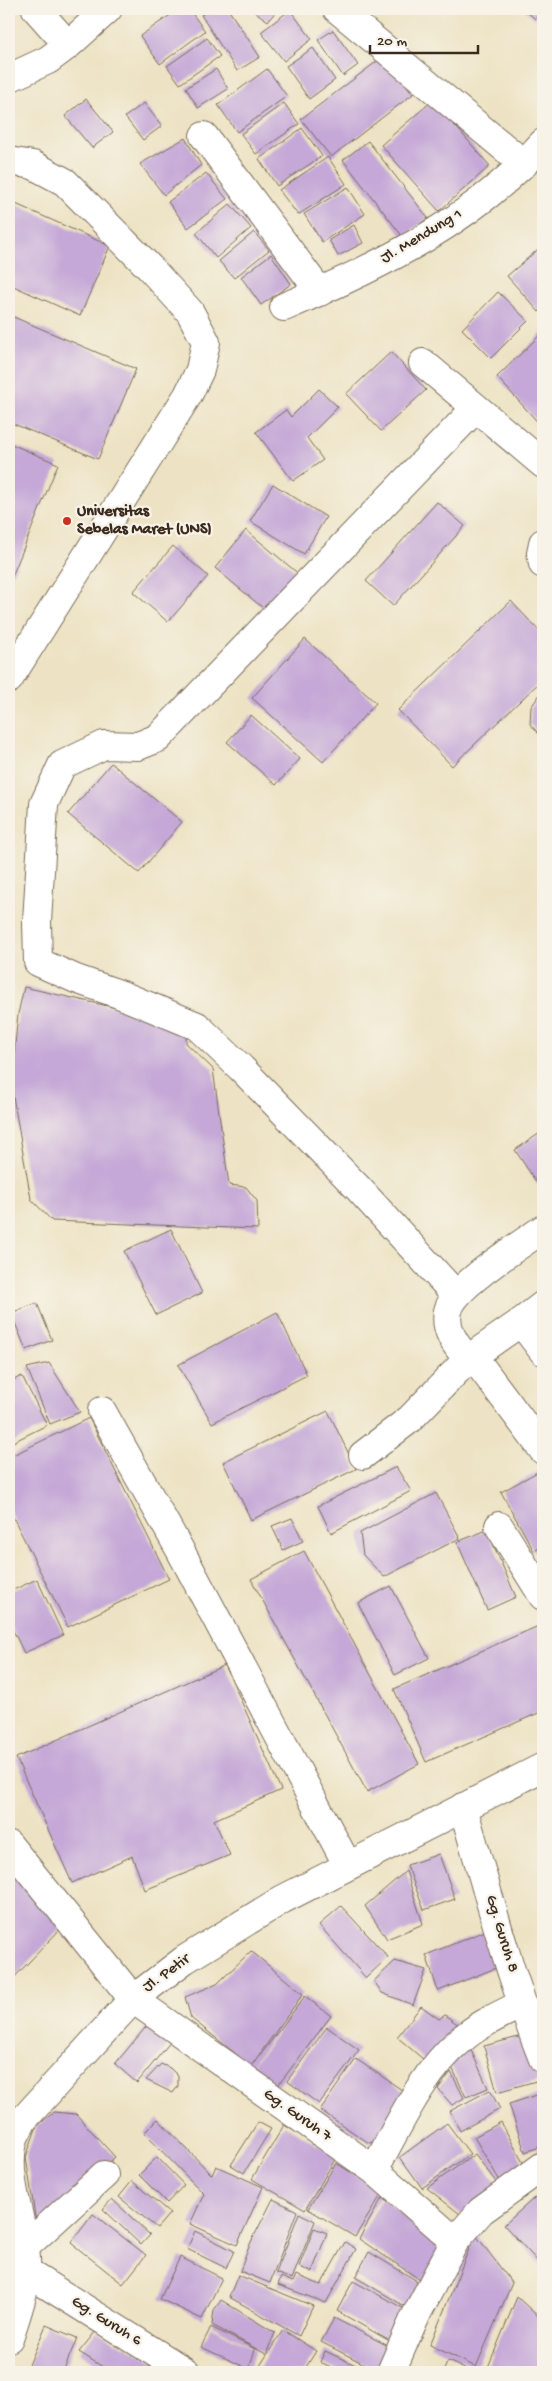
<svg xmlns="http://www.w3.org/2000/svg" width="552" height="2381" viewBox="0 0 552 2381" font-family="'Gochi Hand',sans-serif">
<rect width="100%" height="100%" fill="#f7f3e8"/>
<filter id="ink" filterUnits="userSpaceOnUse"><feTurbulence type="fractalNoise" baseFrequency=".02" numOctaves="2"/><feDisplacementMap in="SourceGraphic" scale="10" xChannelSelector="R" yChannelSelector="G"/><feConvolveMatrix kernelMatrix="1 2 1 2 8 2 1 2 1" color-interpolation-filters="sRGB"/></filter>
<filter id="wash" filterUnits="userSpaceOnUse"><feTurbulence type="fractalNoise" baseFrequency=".0096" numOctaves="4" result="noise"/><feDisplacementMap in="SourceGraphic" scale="20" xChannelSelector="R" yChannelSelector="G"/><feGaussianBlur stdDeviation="1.12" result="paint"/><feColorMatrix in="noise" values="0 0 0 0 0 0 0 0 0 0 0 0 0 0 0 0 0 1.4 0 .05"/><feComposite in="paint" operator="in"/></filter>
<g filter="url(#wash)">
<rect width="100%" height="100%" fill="#ede3c4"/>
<g id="blocks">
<path fill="#c5a8d7" d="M179 9H189L205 31 160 64 140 36Z
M211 9H228L260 57 237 71 201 15Z
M251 9H278L268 21Z
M524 9H543L535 19Z
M290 10 312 39 284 61 261 32Z
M333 30 358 65 343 76 318 40Z
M207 38 220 56 180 84 167 66Z
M313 48 335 80 309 99 286 66Z
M384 56 413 94 331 157 301 119Z
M216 69 228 89 198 108 186 88Z
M267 69 287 96 237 132 218 105Z
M86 99 113 132 92 148 65 116Z
M433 100 490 166 439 211 381 145Z
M144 103 162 126 143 140 125 117Z
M284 103 299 124 256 154 241 134Z
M302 128 322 156 277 186 259 159Z
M185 138 201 165 164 195 140 164Z
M368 141 428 218 403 237 343 160Z
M328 157 346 184 298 215 279 190Z
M206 173 227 199 188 228 168 202Z
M348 187 365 214 322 242 304 214Z
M9 201 110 246 80 316 9 284Z
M230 204 251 228 216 258 196 233Z
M354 225 363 243 338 256 329 240Z
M254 232 269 250 234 278 219 261Z
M542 246 543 308 539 312 507 276Z
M271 254 291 284 261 305 241 277Z
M498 292 528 321 491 358 462 329Z
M9 315 136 369 98 459 9 422Z
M543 332V428L497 377Z
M391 352 426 390 381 431 346 394Z
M319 389 338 407 307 438 323 460 293 481 256 432 286 410 291 417Z
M9 443 58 464 9 584Z
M273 484 326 517 304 554 250 521Z
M437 502 465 526 393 606 366 581Z
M246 530 301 576 269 613 215 568Z
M173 546 208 576 168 622 133 592Z
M511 601 543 635V679L452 766 398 710Z
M305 639 376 703 323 762 252 698Z
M541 693H543V739L530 724 531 707Z
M251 715 300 759 276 785 227 742Z
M111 763 182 822 139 873 68 814Z
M24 987 187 1024 186 1043 213 1069 229 1185 246 1187 257 1201 258 1229 52 1221 31 1199 11 1085 18 1014Z
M543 1131V1190L542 1191 515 1150Z
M171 1229 202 1293 156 1315 124 1251Z
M37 1303 52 1340 26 1350 11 1313Z
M277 1312 307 1375 212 1423 178 1365Z
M9 1340 15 1359 9 1361Z
M49 1363 80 1412 50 1424 27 1368Z
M22 1376 47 1425 9 1444V1382Z
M328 1411 356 1469 251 1520 223 1462Z
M89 1418 169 1579 68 1627 9 1509V1457Z
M396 1467 411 1491 331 1533 318 1506Z
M543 1469V1546L534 1551 501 1492Z
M436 1493 460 1538 384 1577 363 1555 360 1533Z
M292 1518 303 1541 283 1550 272 1526Z
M487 1530 516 1597 487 1610 457 1542Z
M304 1551 419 1764 367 1792 251 1579Z
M37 1579 63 1635 24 1653 9 1622V1592Z
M391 1586 429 1658 395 1675 358 1603Z
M543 1624V1711L426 1762 394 1689Z
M225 1665 281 1790 214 1820 230 1855 145 1890 132 1856 72 1883 16 1758Z
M439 1854 455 1899 424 1910 407 1865Z
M9 1865 68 1921 9 1983Z
M406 1871 423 1924 387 1939 365 1906Z
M341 1906 388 1957 366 1978 319 1925Z
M490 1929 501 1966 438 1991 426 1955Z
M251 1951 303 1994 251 2066 191 2018 185 1997 217 1984Z
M395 1961 426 1970 413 2005 382 1993 374 1981Z
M305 1996 331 2016 276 2088 250 2069Z
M421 2006 439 2019 445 2015 461 2027 430 2065 397 2037Z
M150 2022 172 2040 137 2083 115 2064Z
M327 2027 359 2050 319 2104 287 2081Z
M530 2034 543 2079 497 2092 484 2046Z
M470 2048 488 2088 466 2097 450 2063Z
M356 2059 405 2092 381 2140 369 2143 320 2110Z
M161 2064 170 2068 178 2076V2086L173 2093 146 2080Z
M451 2072 464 2098 452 2105 438 2089Z
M490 2090 500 2109 460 2131 450 2111Z
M543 2093V2146L525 2152 509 2104Z
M54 2112 76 2114 115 2157 37 2229 26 2157 37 2126Z
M158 2119 212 2175 216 2166 263 2187 237 2245 190 2224 204 2194 144 2133Z
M258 2122 271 2129 244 2173 231 2165Z
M501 2122 527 2170 503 2186 474 2137Z
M447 2123 470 2154 422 2188 400 2157Z
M284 2125 337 2156 305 2210 252 2179Z
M475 2154 499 2186 460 2214 427 2188Z
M157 2157 184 2185 167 2203 139 2175Z
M336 2163 383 2192 355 2237 308 2209Z
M132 2181 170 2213 157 2228 119 2197Z
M543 2190V2267L504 2225Z
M382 2198 437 2238 443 2256 428 2285 359 2239Z
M112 2199 150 2235 141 2245 103 2209Z
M273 2199 297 2211 270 2283 240 2271 250 2244Z
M299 2213 315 2221 292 2279 276 2273Z
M93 2214 146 2255 123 2284 71 2243Z
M314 2228 327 2233 312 2272 299 2267Z
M195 2231 234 2251 226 2268 187 2249Z
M475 2234 512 2283 476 2367 430 2345Z
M345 2242 356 2249 326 2303 278 2285 281 2277 293 2282 296 2275 321 2285Z
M369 2252 427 2287 413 2311 355 2277Z
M180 2257 222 2278 202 2319 160 2299Z
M238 2275 313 2306 299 2336 229 2297Z
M353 2281 412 2313 395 2344 337 2311Z
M517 2297 543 2321V2372H486Z
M221 2300 275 2333 266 2354 212 2325 214 2310Z
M334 2318 396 2350 380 2372 321 2342Z
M46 2325 77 2338 63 2372H26Z
M211 2327 255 2349 249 2369 201 2347Z
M283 2330 316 2351 303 2372H256Z
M96 2331 157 2363 152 2372H111L79 2352Z
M325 2351 371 2372H342L320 2362Z
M448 2361 471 2372H443Z"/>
</g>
</g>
<g filter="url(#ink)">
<use href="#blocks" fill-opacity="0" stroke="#796b58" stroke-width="1"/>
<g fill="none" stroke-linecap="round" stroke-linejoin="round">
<defs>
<path id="minor" d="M36 9 68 45
M337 9 524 164
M9 78 48 60 68 45 108 9
M204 136 320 292
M9 161 33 165 65 182 150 268 190 312 206 342 200 370 188 395 9 679
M284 307C378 267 474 221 543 143
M423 363 543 464
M543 543 541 553 543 564
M456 1295 358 1188 241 1068 197 1026 119 994 76 979 38 962 37 922 44 804 62 765 104 745 138 746 158 738 475 409
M543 1305 521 1322 543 1351
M472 1355 543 1450
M468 1359C456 1346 444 1330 448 1311 453 1286 522 1244 543 1229
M102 1411 180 1550 348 1866
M363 1455 410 1419 468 1359 521 1322
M499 1526 543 1596
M463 1807C487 1891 510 1977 543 2059
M9 1845 133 1999 374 2170 455 2241
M374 2170C399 2125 422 2072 462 2039 479 2024 502 2014 522 2004
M25 2247 104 2175
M26 2272 186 2372
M391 2372 414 2319 455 2241 481 2211 543 2166"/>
<path id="major" d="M9 2338C17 2313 28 2285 26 2259 24 2221 4 2180 13 2141 15 2134 20 2127 23 2120L133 1999 184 1960 283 1899 543 1767"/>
</defs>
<use href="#minor" stroke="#796b58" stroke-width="30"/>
<use href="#major" stroke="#796b58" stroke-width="30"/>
<use href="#minor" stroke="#fff" stroke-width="28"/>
<use href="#major" stroke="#fff" stroke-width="28"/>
</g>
</g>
<circle fill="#c8321e" stroke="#f7f3e8" stroke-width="2" cx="67" cy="521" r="5"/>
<g text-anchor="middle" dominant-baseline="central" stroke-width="4.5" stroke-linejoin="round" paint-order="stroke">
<g font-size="16" fill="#3b2a1e" stroke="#f7f3e8">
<text transform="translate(422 237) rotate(-31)">Jl. Mendung 1</text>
<text transform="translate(501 1934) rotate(73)">Gg. Guruh 8</text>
<text transform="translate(167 1974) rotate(-36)">Jl. Petir</text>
<text transform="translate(297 2116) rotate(35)">Gg. Guruh 7</text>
<text transform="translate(106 2322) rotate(32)">Gg. Guruh 6</text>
</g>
<g font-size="16" font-weight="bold" fill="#3b2a1e" stroke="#f7f3e8" text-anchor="start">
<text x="77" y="512">Universitas<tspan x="77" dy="18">Sebelas Maret (UNS)</tspan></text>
</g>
</g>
<rect width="552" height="2381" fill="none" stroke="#f7f3e8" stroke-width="30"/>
<path d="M370 45v8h108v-8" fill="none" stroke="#3b2a1e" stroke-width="2.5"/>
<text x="377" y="45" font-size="15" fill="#3b2a1e" stroke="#f7f3e8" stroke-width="4" paint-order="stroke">20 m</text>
</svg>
